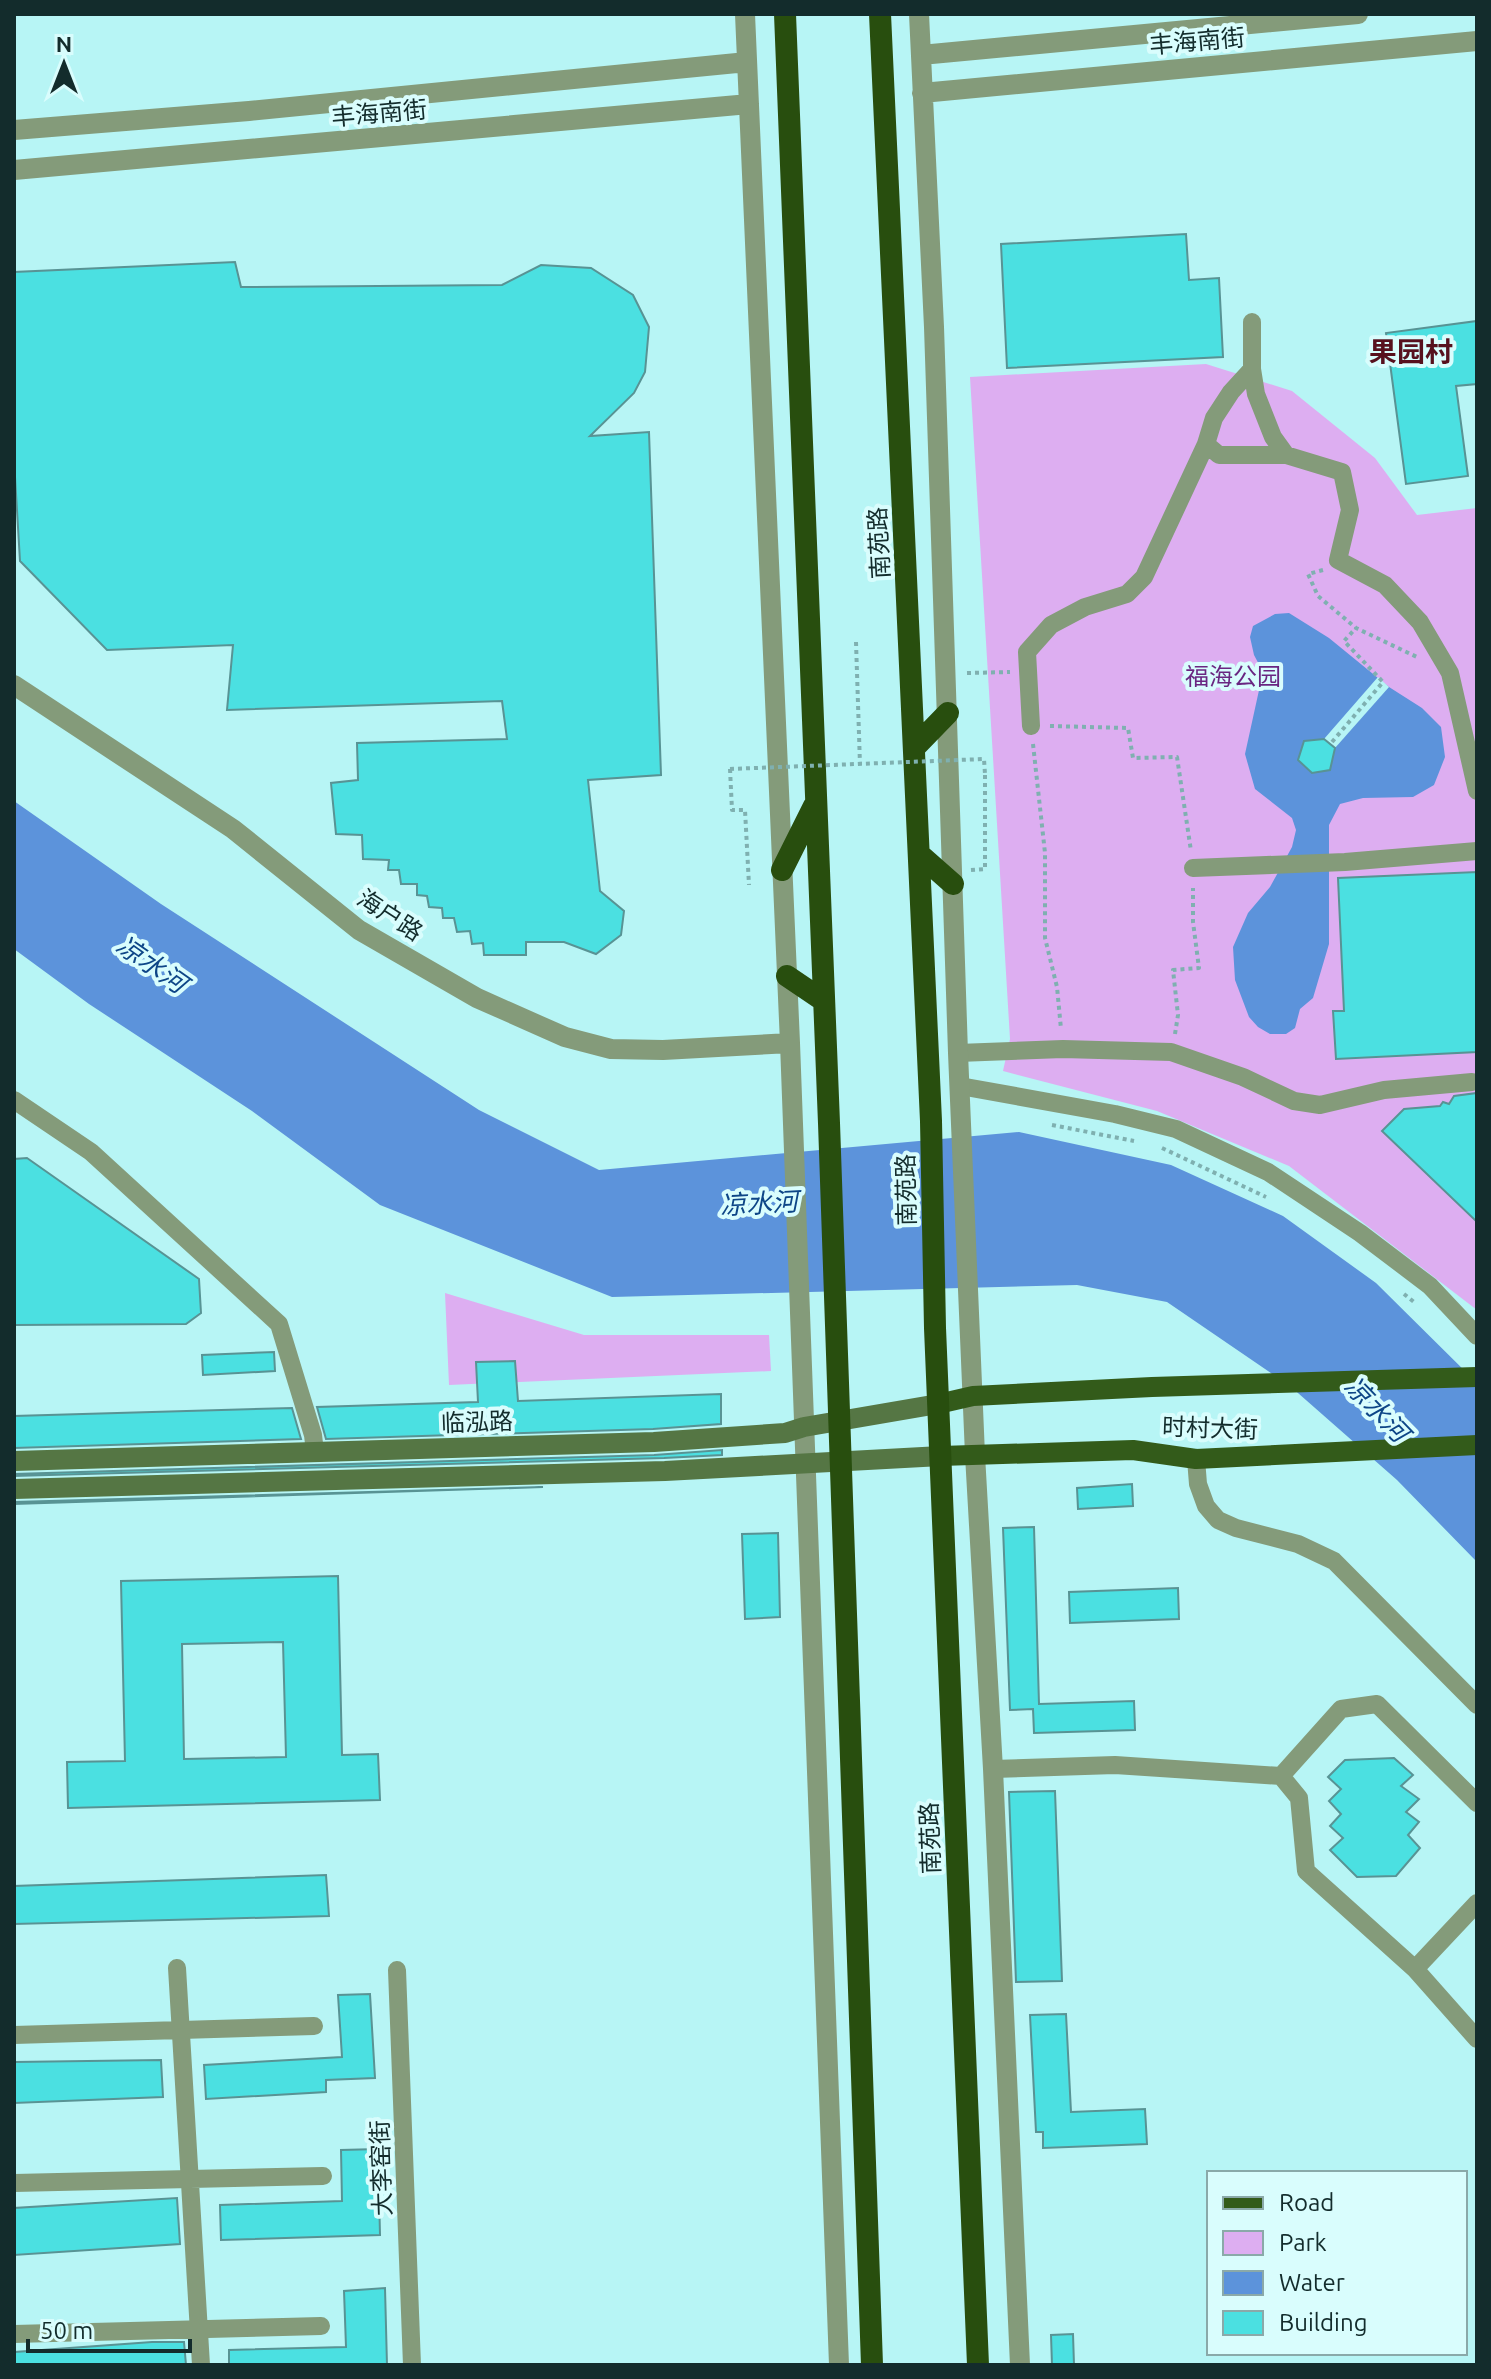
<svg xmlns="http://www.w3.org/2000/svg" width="1491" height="2379" viewBox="0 0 1491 2379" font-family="Ubuntu,'Noto Sans SC',sans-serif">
<rect width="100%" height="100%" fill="#b7f5f5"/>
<path fill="#ddaef1" d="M1206 364 1292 391 1375 458 1417 515 1477 508V1310L1289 1166 1157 1111 1003 1071 1010 1039 970 377Z
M445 1293 584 1335H769L771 1371 449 1385Z"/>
<path fill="#5c93db" d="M1289 613 1329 638 1389 687 1422 708 1441 727 1445 757 1434 785 1413 797 1363 798 1340 804 1329 825V944L1313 998 1300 1009 1295 1028 1286 1034H1270L1258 1027 1249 1017 1235 980 1233 947 1248 913 1270 887 1292 847 1296 830 1292 818 1255 789 1245 754 1263 672 1254 655 1250 637 1253 626 1275 614Z
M14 801 161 904 479 1110 599 1170 1019 1132 1171 1165 1283 1216 1376 1283 1477 1383V1562L1397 1480 1290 1386 1167 1302 1077 1285 612 1297 380 1205 252 1111 89 1004 14 949Z"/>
<path fill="#b7f5f5" d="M1378 677 1389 687 1335 748 1324 739Z"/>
<path fill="#4be0e1" stroke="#589394" stroke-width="2" fill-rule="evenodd" d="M1186 234 1189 280 1219 278 1223 357 1007 368 1001 244Z
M235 262 241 287 502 285 541 265 591 268 633 295 649 327 645 372 634 393 590 436 649 432 661 775 588 780 600 891 624 911 621 935 596 954 564 942H526V955H484L483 943 472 944 470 931 457 932 454 918H443L442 908 429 907 427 896 417 895V884H401L399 870H388L389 860 363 859 362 835 336 834 331 783 358 780 357 743 507 739 502 701 227 710 233 645 107 650 20 561 14 460V272Z
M1477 321V384L1456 386 1468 476 1406 484 1386 333Z
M1324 739 1335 748 1330 770 1312 773 1298 760 1304 741Z
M1477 872V1052L1336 1059 1333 1011H1344L1338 878Z
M1477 1093V1222L1382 1131 1404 1109 1440 1106 1443 1102 1449 1104 1454 1096Z
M27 1158 199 1279 201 1313 186 1324 14 1325V1159Z
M274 1352 275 1371 203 1375 202 1355Z
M515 1361 518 1401 721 1394V1424L653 1429 326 1439 317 1407 478 1402 476 1362Z
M292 1408 301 1439 14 1448V1416Z
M722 1450V1455L664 1458 14 1476V1474L654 1455Z
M1132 1484 1133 1506 1078 1509 1077 1488Z
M543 1487 14 1504V1502Z
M1034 1527 1039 1704 1134 1701 1135 1730 1034 1733 1033 1709 1010 1710 1003 1528Z
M778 1533 780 1617 745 1619 742 1534Z
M338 1576 342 1755 378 1754 380 1800 68 1808 67 1762 125 1761 121 1581ZM283 1642 286 1757 184 1759 182 1644Z
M1178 1588 1179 1619 1070 1623 1069 1592Z
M1394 1758 1413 1775 1401 1786 1419 1799 1406 1812 1419 1822 1408 1835 1420 1848 1396 1876 1357 1877 1330 1850 1343 1838 1330 1826 1341 1814 1329 1801 1341 1789 1328 1777 1345 1760Z
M1055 1791 1062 1981 1016 1982 1009 1792Z
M326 1875 329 1916 14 1924V1886Z
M370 1994 375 2078 326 2080V2092L206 2099 204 2065 342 2057 338 1995Z
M1066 2014 1071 2112 1145 2109 1147 2144 1043 2148V2132H1036L1030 2015Z
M161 2060 163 2097 14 2103V2062Z
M378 2149 380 2235 221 2240 220 2205 342 2201 341 2150Z
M177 2198 180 2244 14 2255V2208Z
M385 2288 387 2365H229V2350L346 2347 344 2291Z
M1073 2334 1074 2365H1052L1051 2335Z
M152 2342H184L186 2365H15V2352Z"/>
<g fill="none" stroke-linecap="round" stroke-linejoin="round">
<path stroke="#7fb0b0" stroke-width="4" stroke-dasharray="4 4" stroke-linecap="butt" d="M1323 570 1308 574 1318 596 1356 628 1419 658
M856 642 860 765
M967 673 1010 672
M1050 726 1128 728 1133 758 1177 757 1191 851
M1332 742 1383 682 1344 641 1356 628
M1033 744 1045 853V938L1057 987 1061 1029
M730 769 732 810H745L749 885
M971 870 985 869V774
M1175 1034 1178 1015 1173 970 1199 968 1193 922V888
M1052 1125 1134 1141
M1162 1148 1266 1197
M1404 1294 1414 1302"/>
<path stroke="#849b7a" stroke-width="18" d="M1252 322V369L1256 394 1273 437 1286 455 1342 472 1350 510 1338 560 1385 585 1420 622 1450 673 1477 791
M1206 444 1219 455H1286
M1031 726 1027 652 1051 625 1085 607 1127 594 1144 577 1206 444 1214 418 1231 392 1252 369
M1193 868 1345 862 1477 851
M958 1053 1063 1049 1171 1052 1243 1077 1294 1101 1320 1105 1384 1090 1472 1082
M960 1086 1115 1114 1176 1129 1268 1172 1360 1233 1430 1286 1477 1336
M14 1100 91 1152 279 1324 313 1435 315 1452
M1196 1459 1198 1484 1206 1506 1218 1520 1236 1528 1298 1544 1334 1561 1477 1705
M993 1769 1115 1765 1281 1776 1341 1709 1377 1704 1477 1803
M1281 1776 1299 1798 1306 1871 1415 1969 1477 2039
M177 1968 201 2365
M1415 1969 1477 1903
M397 1970 412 2365
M14 2035 314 2026
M14 2183 323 2176
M14 2334 321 2326"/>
<path stroke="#849b7a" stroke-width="20" d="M745 14 790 1043 839 2365
M919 14 934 327 958 1053 975 1455 993 1769 1020 2365
M921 55 1358 14
M922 93 1477 41
M14 130 249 111 747 62
M14 170 749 104
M14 685 233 829 359 930 477 998 565 1037 611 1049 663 1050 790 1043"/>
<path stroke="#557644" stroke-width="20" d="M14 1461 654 1442 785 1433 804 1427 938 1404
M14 1489 665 1471 941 1456"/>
<path stroke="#335b1a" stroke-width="20" d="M938 1404 973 1396 1152 1387 1477 1377
M941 1456 1133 1450 1196 1459 1477 1445"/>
<path stroke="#284e0e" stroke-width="22" d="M785 14 829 1123 872 2365
M880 14 931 1121 935 1328 978 2365
M914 748 948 713
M919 854 953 884
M782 870 814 806
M787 976 824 1001"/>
<path stroke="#7fb0b0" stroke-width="4" stroke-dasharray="4 4" stroke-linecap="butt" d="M730 769 984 759 985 774"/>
</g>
<g text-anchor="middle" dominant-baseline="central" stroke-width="8" stroke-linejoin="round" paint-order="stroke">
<g font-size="24" fill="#132c2c" stroke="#d9fdfd">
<text transform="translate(1197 41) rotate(-5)">丰海南街</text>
<text transform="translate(379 113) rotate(-5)">丰海南街</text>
<text transform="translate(879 543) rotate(-93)">南苑路</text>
<text transform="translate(390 915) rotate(33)">海户路</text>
<text transform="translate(906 1190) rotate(-91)">南苑路</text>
<text transform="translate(477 1422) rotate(-2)">临泓路</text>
<text transform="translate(1210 1428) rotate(2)">时村大街</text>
<text transform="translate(930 1838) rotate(-92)">南苑路</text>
<text transform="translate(381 2168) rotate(-92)">大李窑街</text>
</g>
<g font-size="24" fill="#692681" stroke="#d9fdfd">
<text x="1233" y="676">福海公园</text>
</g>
<g font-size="26" font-style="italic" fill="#0e4687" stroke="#d9fdfd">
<text transform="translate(152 964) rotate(35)">凉水河</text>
<text transform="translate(759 1203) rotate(-3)">凉水河</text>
<text transform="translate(1377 1409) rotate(46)">凉水河</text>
</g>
<g font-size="28" font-weight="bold" fill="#57111e" stroke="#d9fdfd">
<text x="1411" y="351">果园村</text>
</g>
</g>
<rect width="1491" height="2379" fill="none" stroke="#132c2c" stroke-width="32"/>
<rect x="1207" y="2171" width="260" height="184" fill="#d9fdfd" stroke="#8aa9a9" stroke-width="2"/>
<rect x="1223" y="2197" width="40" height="12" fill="#335b1a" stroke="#8aa9a9" stroke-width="2"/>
<text x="1279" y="2211" font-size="24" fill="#132c2c">Road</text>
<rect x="1223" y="2231" width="40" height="24" fill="#ddaef1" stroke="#8aa9a9" stroke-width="2"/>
<text x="1279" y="2251" font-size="24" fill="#132c2c">Park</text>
<rect x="1223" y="2271" width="40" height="24" fill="#5c93db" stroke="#8aa9a9" stroke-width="2"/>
<text x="1279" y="2291" font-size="24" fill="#132c2c">Water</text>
<rect x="1223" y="2311" width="40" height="24" fill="#4be0e1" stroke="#8aa9a9" stroke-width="2"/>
<text x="1279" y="2331" font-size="24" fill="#132c2c">Building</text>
<g transform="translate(64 64)" stroke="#d9fdfd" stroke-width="6" paint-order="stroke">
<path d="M0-6L14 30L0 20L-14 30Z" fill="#132c2c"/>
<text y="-12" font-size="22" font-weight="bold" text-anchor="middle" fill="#132c2c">N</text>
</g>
<path d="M28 2339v12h162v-12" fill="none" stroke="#132c2c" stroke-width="4"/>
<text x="40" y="2339" font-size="24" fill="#132c2c" stroke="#d9fdfd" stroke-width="6" paint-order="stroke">50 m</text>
</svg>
